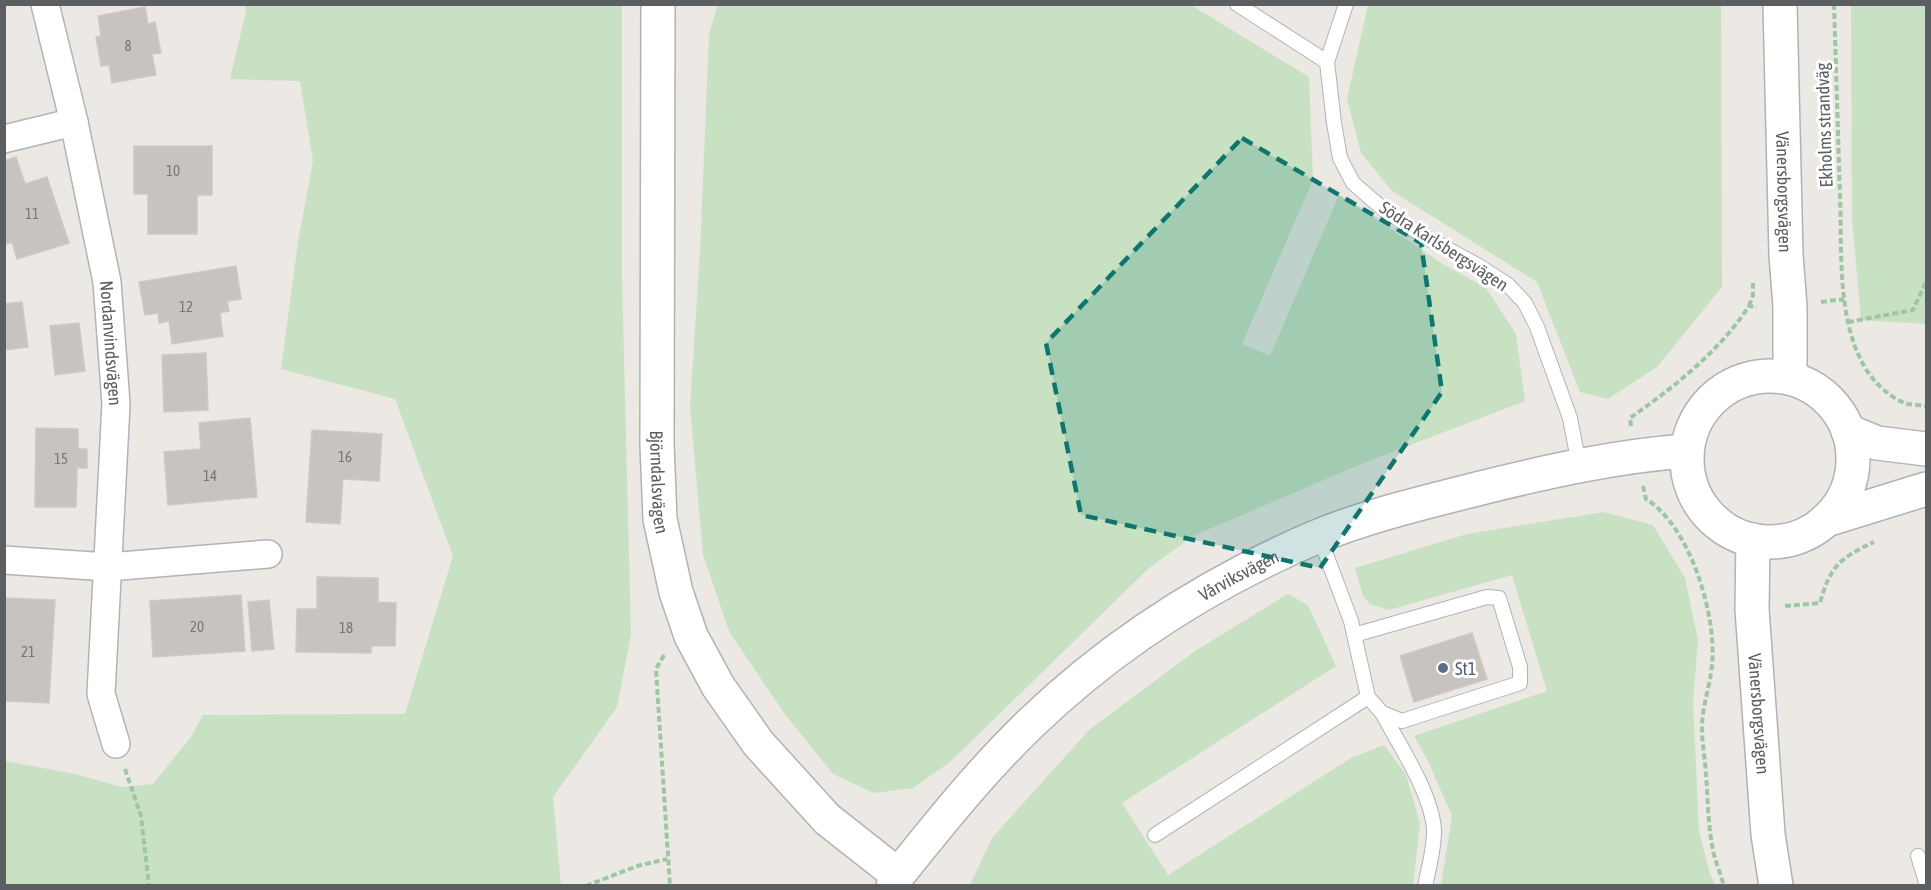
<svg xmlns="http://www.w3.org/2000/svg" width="1931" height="890" viewBox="0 0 1931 890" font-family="'Asap Condensed',sans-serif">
<rect width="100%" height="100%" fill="#ece8e3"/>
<path fill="#c7e1c2" d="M718 4 1191 5 1309 77 1313 180 1242 344 1270 356 1339 195 1443 264 1486 288 1516 334 1525 401 1366 462 1193 536 1149 568 950 762 913 788 874 793 833 774 784 713 729 631 703 555 690 407 700 251 709 34Z
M245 5H622V278L631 634 617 707 553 797 561 885H5V761L75 774 122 787 153 784 191 737 203 715 405 714 453 556 395 399 281 369 298 242 313 161 300 81 230 79 246 11Z
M1368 5H1721L1722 287 1657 367 1608 399 1580 392 1537 282 1392 191 1361 153 1347 99Z
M1851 5H1926V324L1861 320 1852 218Z
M1603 512 1653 525 1685 578 1698 640 1693 702 1699 830 1709 871 1715 885H1441L1452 816 1428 761 1414 736 1547 691 1512 575 1389 610 1370 604 1363 596 1355 568 1467 534Z
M1288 594 1308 605 1336 666 1122 803 1168 875 1351 758 1384 745 1406 775 1420 823 1413 885H970L992 838 1089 730 1195 651Z"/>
<path fill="#c7c3bf" stroke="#d0c9c2" stroke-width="1.5" d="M145 7 148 24 155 22 161 53 152 54 156 75 112 83 109 65 101 66 96 37 101 36 98 16Z
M134 146H212V195H197V234H148V194H134Z
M16 157 25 184 47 177 69 243 17 259 12 242 4 245V161Z
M236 266 241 299 227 301 229 311 220 313 223 336 172 344 169 321 159 323 158 313 145 315 139 282Z
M22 302 28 347 4 350V304Z
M79 323 85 371 55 375 50 326Z
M206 353 208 410 164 412 162 355Z
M250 418 257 497 168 505 164 452 201 449 199 423Z
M36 428 78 429V449H87V468H77L76 507H35Z
M312 430 382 434 379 481 343 479 340 524 306 522Z
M317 577 378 578V602L396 603 395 646H371V653L296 652 297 609H317Z
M241 595 245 651 153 657 150 601Z
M4 598 55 600 49 703 4 701Z
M269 600 274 649 252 651 248 602Z
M1472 633 1487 679 1414 702 1400 656Z"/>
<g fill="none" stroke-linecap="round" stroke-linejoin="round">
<defs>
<path id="lane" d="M1237 4 1327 62
M1346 4 1327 62 1334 123 1340 158 1353 183 1383 209 1422 235 1477 265 1508 285 1525 303 1537 327 1570 418 1579 465
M1319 536 1351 621 1368 697 1382 713 1402 721 1520 683V667L1499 598 1487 597 1354 635
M1382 713C1399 744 1433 796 1434 831 1434 849 1429 868 1425 886
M1155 835 1368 697
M1918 856 1926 882"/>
<g id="street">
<path id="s1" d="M45 4 74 122 107 282 116 404 101 694 116 744"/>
<path d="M4 139 74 122"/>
<path d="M4 560 108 567 268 554"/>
</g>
<g id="secondary">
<path id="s2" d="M658 4 657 444 660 519 676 592 691 636 718 686 758 743 827 819 898 875"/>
<path id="s3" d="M1780 4 1786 255 1790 306V378"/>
<circle cx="1770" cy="459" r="83"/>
<path d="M1848 431 1877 443 1926 449"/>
<path d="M1826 520 1926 489"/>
<path id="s4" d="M1753 540 1752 609 1768 834 1776 886"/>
<path id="s5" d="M893 886 898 875C940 823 982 770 1030 724 1112 645 1211 582 1316 537 1369 515 1426 502 1481 488 1549 471 1617 456 1686 451"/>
</g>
</defs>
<use href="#lane" stroke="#b0b4b6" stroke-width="16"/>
<use href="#street" stroke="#b0b4b6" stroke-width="30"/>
<use href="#secondary" stroke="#afb3b6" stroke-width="36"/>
<path stroke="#9ec6a3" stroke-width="4" stroke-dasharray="6 3" stroke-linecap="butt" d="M1834 4C1836 68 1838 132 1840 196 1842 248 1837 315 1862 362 1870 379 1890 399 1908 404 1914 405 1921 405 1926 406
M1821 302 1844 299
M1749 306 1753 295V283
M1848 322 1913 310 1926 282
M1631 426 1630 418C1673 388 1720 351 1749 306L1757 307
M1643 486 1646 499C1690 526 1717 615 1712 665 1710 687 1702 706 1702 728 1702 743 1705 759 1706 774 1708 801 1708 829 1714 855 1717 865 1721 876 1724 886
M1785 606 1820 603C1830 566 1840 558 1874 542
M664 655 656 669 670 886
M125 769 141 816 149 886
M586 886 637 866 667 859"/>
<use href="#lane" stroke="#fff" stroke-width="14"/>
<use href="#street" stroke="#fff" stroke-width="27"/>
<use href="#secondary" stroke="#fff" stroke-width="33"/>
</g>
<path fill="#0f766e" fill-opacity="0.2" stroke="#0f766e" stroke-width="4.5" stroke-dasharray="12 8" stroke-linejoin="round" d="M1242 138 1421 243 1442 392 1320 568 1081 515 1046 343Z"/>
<circle fill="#5c6f8a" stroke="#fff" stroke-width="2" cx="1443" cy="668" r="6"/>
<g text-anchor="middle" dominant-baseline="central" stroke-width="6" stroke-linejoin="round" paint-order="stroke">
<g font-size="15" fill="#767878">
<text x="128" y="45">8</text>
<text x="173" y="170">10</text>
<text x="32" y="213">11</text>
<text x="186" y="306">12</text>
<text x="345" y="456">16</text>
<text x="61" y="458">15</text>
<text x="210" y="475">14</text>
<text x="197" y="626">20</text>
<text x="346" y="627">18</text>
<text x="28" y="651">21</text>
</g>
<g font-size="18" fill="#5b5f61" stroke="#fff">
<text transform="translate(1824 125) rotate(-92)">Ekholms strandväg</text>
<text stroke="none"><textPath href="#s3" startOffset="188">Vänersborgsvägen</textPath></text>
<text transform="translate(1444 246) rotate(33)">Södra Karlsbergsvägen</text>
<text stroke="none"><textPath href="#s1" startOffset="346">Nordanvindsvägen</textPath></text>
<text stroke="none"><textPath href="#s2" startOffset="478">Björndalsvägen</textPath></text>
<text stroke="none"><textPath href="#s5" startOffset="470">Vårviksvägen</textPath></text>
<text stroke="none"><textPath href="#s4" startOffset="174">Vänersborgsvägen</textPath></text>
</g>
<g font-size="18" fill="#4e5e75" stroke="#fff" text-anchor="start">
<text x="1455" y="668">St1</text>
</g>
</g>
<rect width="1931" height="890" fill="none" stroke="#5b5f61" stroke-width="12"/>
</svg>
